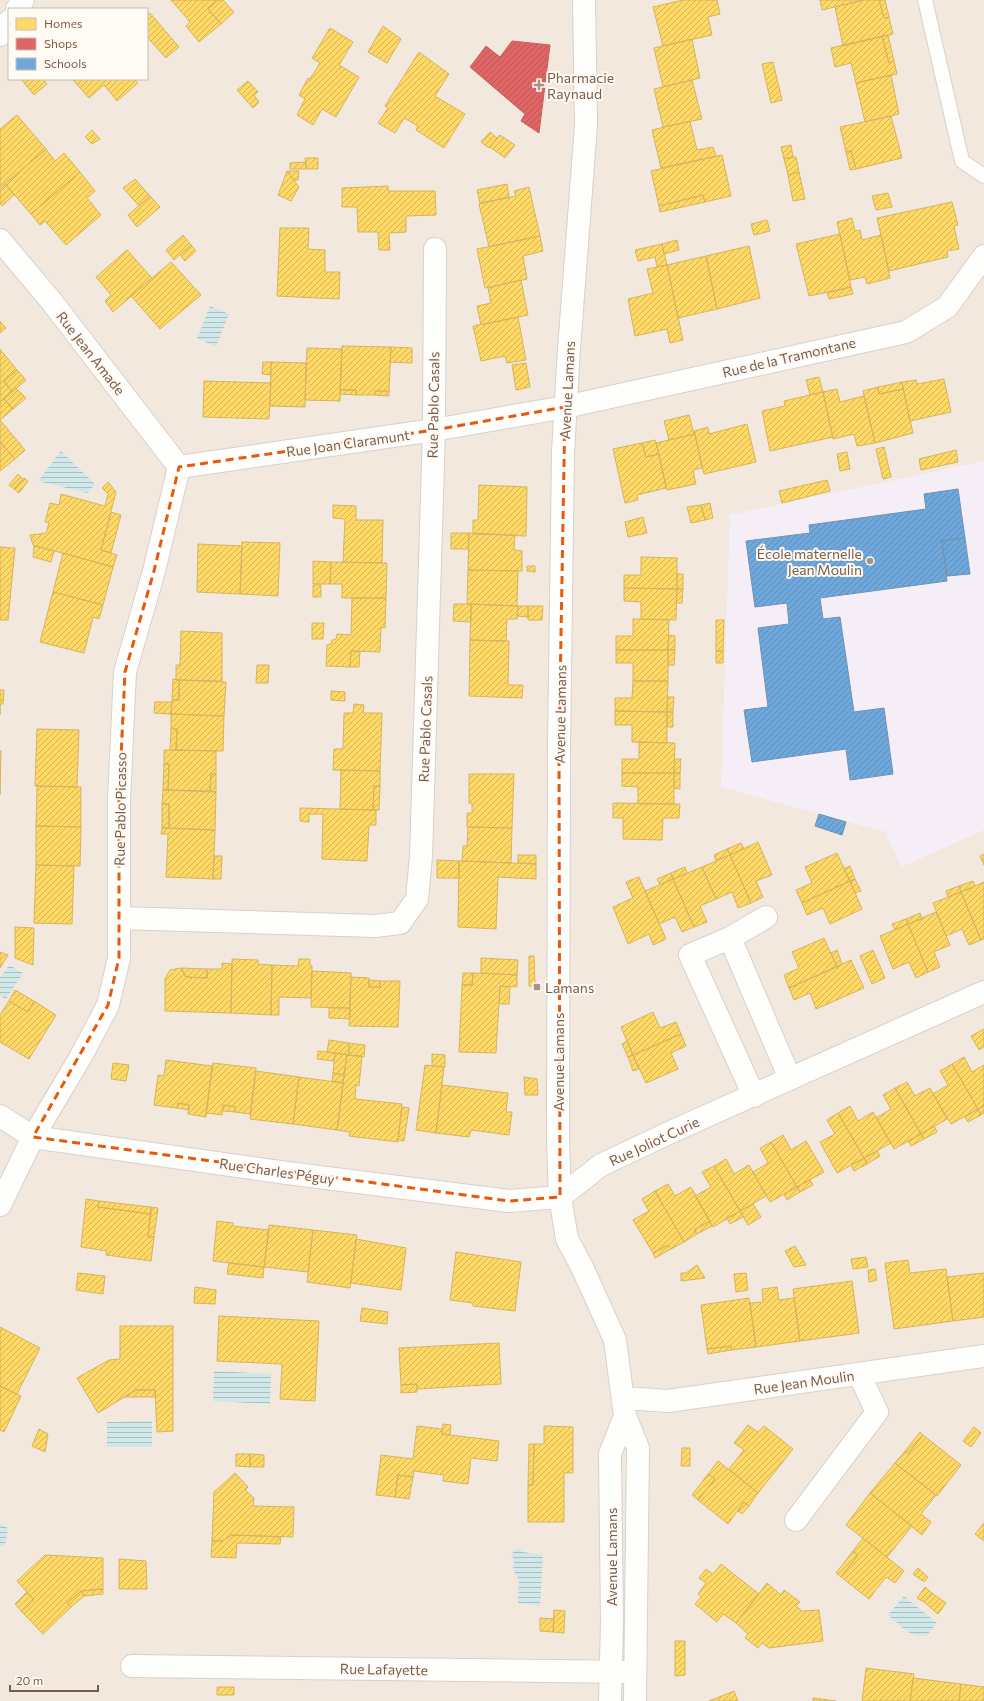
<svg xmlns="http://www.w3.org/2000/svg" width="984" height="1701" viewBox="0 0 984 1701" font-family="Commissioner,sans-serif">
<defs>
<pattern id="water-rules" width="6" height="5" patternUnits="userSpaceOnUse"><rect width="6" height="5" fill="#d0e8ea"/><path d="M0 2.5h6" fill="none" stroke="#aebfc0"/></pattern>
<pattern id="homes-hatch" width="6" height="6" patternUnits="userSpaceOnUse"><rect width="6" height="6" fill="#ffd966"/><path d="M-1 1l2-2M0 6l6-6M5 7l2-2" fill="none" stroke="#d3b356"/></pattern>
<pattern id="shops-hatch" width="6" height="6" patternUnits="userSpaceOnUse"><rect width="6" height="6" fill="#e06666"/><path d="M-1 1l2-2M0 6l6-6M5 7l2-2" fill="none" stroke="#bb5756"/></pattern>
<pattern id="schools-hatch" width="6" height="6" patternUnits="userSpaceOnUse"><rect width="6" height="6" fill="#6fa8dc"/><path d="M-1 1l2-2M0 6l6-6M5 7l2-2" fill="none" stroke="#608cb5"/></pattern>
</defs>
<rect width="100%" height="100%" fill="#f9f5f0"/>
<path fill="#f2e8de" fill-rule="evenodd" d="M0 0H984V1701H0ZM9 9H147V79H9Z"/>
<path fill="#f6eef6" d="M984 461V830L901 867 886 832 721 787 730 515Z"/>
<path fill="url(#water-rules)" d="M210 306 229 314 216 346 197 339Z
M61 451 95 484 87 493 38 481Z
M9 965 23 973 6 999 0 996V978Z
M214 1371 271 1374 270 1404 213 1401Z
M152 1421V1447H107V1422Z
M0 1524 8 1528 5 1546H0Z
M518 1548 523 1552 543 1555 540 1606 518 1603 519 1580 513 1569 514 1560 511 1554Z
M904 1596 937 1623 926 1636C908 1637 902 1626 888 1615Z"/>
<path fill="url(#homes-hatch)" stroke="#d7b45e" d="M171 0H218L208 9 221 24 199 42 186 26 190 22Z
M218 0H223L234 12 221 24 208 9Z
M683 0H717L720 14 708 17 712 35 663 46 653 7Z
M820 0H864L822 10Z
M864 0H879L884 18 889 17 893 34 843 46 835 7Z
M879 0H885L889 17 884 18Z
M150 13 179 47 166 58 147 37V16Z
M383 26 401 39 387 63 368 52Z
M330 28 353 42 339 65 359 77 336 117 322 109 313 125 297 115 305 99 299 95 308 78 310 79 320 63 312 58Z
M888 35 894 61 889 63 882 36Z
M882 36 889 63 894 61 897 74 856 83 851 63 835 67 831 48Z
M692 39 700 78 663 87 654 48Z
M419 52 449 74 435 96 465 114 444 148 416 130 418 126 404 118 395 133 378 123 388 108 385 106Z
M773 62 782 100 771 103 762 64Z
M891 75 899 114 865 122 856 83Z
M21 79H43L47 84 34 95Z
M72 79H134L138 83 117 101 104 85 89 98Z
M692 80 702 119 663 127 654 89Z
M248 81 258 92 254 95 259 102 253 108 237 90Z
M17 115 46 149 0 188V129Z
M891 116 902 158 856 169 851 151 846 152 840 127Z
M690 121 697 150 713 147 716 156 661 168 652 130Z
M92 130 100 139 92 144 85 137Z
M490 132 497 138 489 148 481 142Z
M500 135 515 145 505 158 490 147Z
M791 145 793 157 784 159 781 147Z
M46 149 55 161 64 153 80 172 31 214 5 184Z
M851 151 856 169 850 170 846 152Z
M722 155 731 196 705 202 703 195 659 206 651 171Z
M793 157H796L799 172 788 175 784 159Z
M305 158H318V169H306Z
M306 162V169H290V163Z
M287 171H299L298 180H294Z
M287 171 299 187 291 201 278 195Z
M80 172 95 191 87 198 101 215 66 245 45 221 40 225 31 214Z
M799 172 805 199 793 201 788 175Z
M135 179 150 196 139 206 123 188Z
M6 184 14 195 2 206 0 203V190Z
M507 184 509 197 480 203 477 190Z
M388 186V191H435L436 215 406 216V232L389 233 390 250H379L378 232H358L357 207H342V188Z
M529 187 540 236 489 247 479 204 516 196 514 191Z
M888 193 892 207 876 210 872 196Z
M703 195 705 202 660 212 659 206Z
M150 196 160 207 137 227 128 215Z
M952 202 958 225 954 226 959 249 947 251 948 257 889 271 877 218Z
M852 218 855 231 860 230 862 240 881 235 890 278 867 284 865 277 850 280 837 222Z
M767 220 770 231 754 235 751 224Z
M280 228H309L308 249 325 250V272H340L339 299 277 296Z
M840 234 851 287 809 296 796 244Z
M183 235 191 245 174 260 166 250Z
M540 236 543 251 523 256 527 279 485 288 477 249Z
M677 240 679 250 664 254 662 244Z
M662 244 667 265 657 267 655 257 638 261 635 250Z
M191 245 196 251 185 261 180 255Z
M749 246 760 298 717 309 706 256Z
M127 250 152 278 113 312 105 301 111 295 96 277Z
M706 256 717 309 678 318 667 265Z
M171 262 201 295 160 329 131 296Z
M667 265 683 340 670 343 667 329 635 336 628 299 653 293 647 269Z
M521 280 528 315 481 325 477 306 491 303 488 288Z
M851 287 853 294 829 299 827 293Z
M518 317 526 360 507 363 505 356 481 361 473 326Z
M0 321 6 328 0 333Z
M342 346 391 347 389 391H375V395H356V390H340Z
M391 347 412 348V363L390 362Z
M307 348 342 349 340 401 305 400Z
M0 349 17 370 4 381 12 392 0 402Z
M263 362H271V375L262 374Z
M271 362 306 363 305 407 270 406Z
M526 363 530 387 516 390 512 365Z
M17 370 26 380 12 392 4 381Z
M819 377 823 392 810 395 806 380Z
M944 379 951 412 910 421 902 382 916 380 917 384Z
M204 381 271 383 269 419 203 417Z
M902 382 903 389 879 394 878 387Z
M878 387 879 394 903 389 913 433 875 443 863 391Z
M16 388 26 398 13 409 4 399Z
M837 389 840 402 864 396 875 443 857 446 854 434 833 439 823 392Z
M340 390H356V395L340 394Z
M375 391H389V396L375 395Z
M823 392 833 437 770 451 762 411 785 406 784 401Z
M4 399 13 409 0 420V402Z
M689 415 694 434 669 440 664 421Z
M0 420 25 450 15 459 0 442Z
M747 424 756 462 704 474 694 431 708 427 709 434Z
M695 434 702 468 693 470 696 484 667 490 656 443Z
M655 440 659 454 646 457 642 443Z
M0 442 15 459 0 471Z
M642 443 646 457 659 454 666 488 637 495 638 500 625 503 613 449Z
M884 447 891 477 883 479 876 449Z
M956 450 958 462 921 470 919 459Z
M847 452 850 469 840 471 837 454Z
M18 474 23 479 14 489 9 485Z
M24 478 28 481 19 493 14 489Z
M827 480 830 491 782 503 779 491Z
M108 482 116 492 101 550 117 555 113 567 33 545 30 535 46 533 49 523 45 522 50 503 59 505 61 494 105 506 108 494 102 488Z
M479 485 527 487 526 536 473 534V520H478Z
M710 503 713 518 705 520 701 505Z
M333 505 356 506V520H383L382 563 343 562 345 519 333 518Z
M701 505 705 520 691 523 687 507Z
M111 512 121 515 111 553 101 550Z
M643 517 647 533 628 537 625 522Z
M451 533H469L468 549H451Z
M469 533 515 535 514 550 522 551V571L468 570Z
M242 542 280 543 278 596 240 594Z
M198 544 242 546 240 594 197 592Z
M34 546 54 551 51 562 33 557Z
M0 547 15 548 8 620H0Z
M63 553 113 567 103 605 53 592Z
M641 557 677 558V589L624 588V575H641Z
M313 561 331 562 330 584H313Z
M331 562 387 563 386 598H342V584H330Z
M527 566H535V572L527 571Z
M468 570 518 571 517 606 467 604Z
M677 574H683V589H677Z
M313 585H321V597H313Z
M624 588 677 589 676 620 641 619V602L624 601Z
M677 589H683L682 603H676Z
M53 592 103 605 99 619 93 617 84 653 40 642Z
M352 598H386L385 628 381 627 380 652 351 651 350 667 326 666 327 645 331 644 332 640 336 639 337 634 351 635Z
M454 604H471V622L453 621Z
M471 604 518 606 517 619H507L506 641 470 640Z
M518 606H528V617L517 616Z
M528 606H543L542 620H528Z
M633 619 669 620 668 650H616V636H633Z
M716 620H724L723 651H716Z
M312 623H324L323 639H312Z
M181 631 222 633V681L176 680V665H180Z
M669 635 675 636V650H668Z
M470 640 509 641 508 685H523L522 698 469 696Z
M616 650H668V681H633V663H616Z
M668 650H675L674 665H668Z
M351 651 360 652 359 667H350Z
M716 651H723V663H716Z
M257 665H269L268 683H256Z
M173 679 179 680V700H172Z
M179 680 226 682 224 716 171 714 172 700H179Z
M633 681H668L667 712 615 711V698H632Z
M0 690H4L3 704H0V715Z
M331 691 345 692V701L331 700Z
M668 697H674L673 712H667Z
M155 702H172L171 714 154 713Z
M354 704 364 705 363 713H382L380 771 333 770 334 749H343L344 713H353Z
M615 711 667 712V743L632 742V725H615Z
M667 712H673V727H667Z
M171 714 224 716 223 751 176 750 177 729H171Z
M37 729 79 730 77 787 35 786Z
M171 729H177L176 750H170Z
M639 742 675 743 674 773H622V759H639Z
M164 750 216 751V774H211L210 791 168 790 169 764H164Z
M0 751H1L0 795Z
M675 759H681L680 773H674Z
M164 764H169L168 790H163Z
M341 770 380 771V786H374L373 810 340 809Z
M622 773H674V804H638V787L622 786Z
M674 773H680V789L674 788Z
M211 774H216V792L210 791Z
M469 774H514L512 828 467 827V813H472V803H469Z
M37 786 81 787V827L36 826Z
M374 786H380L379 810H373Z
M163 790 216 792 215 830 169 828V804H162Z
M613 803 680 804 679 818H663L662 840 623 839V818H613Z
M162 804H169V828H162Z
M300 808 376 810V825H369L367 861 322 859 323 814H309V822L300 821Z
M36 826 81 827 80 866 36 865Z
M468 827 512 828 511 863 462 861 463 846H467Z
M162 828 215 830 213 879 166 877 168 834H161Z
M758 842 772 875 756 881 763 897 751 903 730 855Z
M741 843 744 849 730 855 727 849Z
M727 849 730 855 716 860 714 855Z
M837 853 850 881 802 903 796 890 812 883 805 867Z
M984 854V865L980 856Z
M518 855H536V864L518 863Z
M730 855 751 903 738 908 732 892 716 899 702 867Z
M214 856H222L221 879H213Z
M437 860 459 861V878H437Z
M459 861 536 864V879L498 877 496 929 458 927Z
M36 865 74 866 72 924 34 923Z
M850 866 855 879 850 881 844 869Z
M685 867 687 873 673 879 671 873Z
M702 867 716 899 700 906 707 922 694 927 673 879Z
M671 873 673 879 660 885 657 879Z
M639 877 666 939 653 945 649 934 628 944 613 907 633 898 626 882Z
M673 879 694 927 682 932 675 917 659 924 645 891Z
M855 879 861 891 855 893 850 881Z
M850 881 862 909 830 924 823 908 807 915 802 903Z
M973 881 975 886 961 892 959 886Z
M984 882V939L981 940 961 892Z
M959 886 961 892 948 897 946 891Z
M961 892 981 940 969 945 962 929 946 936 933 903Z
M936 912 950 945 934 952 940 967 928 972 908 924Z
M920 913 922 919 908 924 906 919Z
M906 919 908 924 895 930 892 924Z
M908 924 928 972 916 978 909 962 893 969 880 936Z
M15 927 34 928 33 965 15 958Z
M824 938 837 967 789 988 784 975 799 968 792 952Z
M837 950 842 964 837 967 831 953Z
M873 950 885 978 872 984 860 956Z
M0 952 8 955 0 968Z
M529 956H534L535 986H529Z
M481 958 518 960 517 975 481 973Z
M232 959 258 960V964L272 965 271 1015 231 1013Z
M299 959H310V966H312L311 998 279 997V1015H271L272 965 298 966Z
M851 960 864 988 816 1009 810 993 794 1000 789 988Z
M222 963 232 964 231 1013 165 1011V979L170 970 181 968 186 977 207 978V969H222Z
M181 968 207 969V978L186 977Z
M312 971 351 973 350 1008 311 1007Z
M463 973H473L472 985H462Z
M473 973 517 975V987L500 986 496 1053 459 1052 462 985H472Z
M351 977 369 978V987H380V981H400L398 1027 349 1026Z
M369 980 380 981V987H369Z
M500 986 510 987 509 1004H499Z
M15 990 34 1001 28 1012 9 1001Z
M9 1001 28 1012 34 1001 56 1015 29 1059 0 1042V1015Z
M329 1008H350V1019L329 1018Z
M653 1012 660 1028 676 1022 681 1034 633 1055 621 1027Z
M984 1029V1047L979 1050 971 1036Z
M681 1034 686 1046 671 1053 678 1069 646 1083 633 1055Z
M329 1040 349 1043V1055L327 1052Z
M627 1041 633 1055 628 1057 622 1044Z
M349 1043 365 1045 364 1057 349 1055Z
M318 1051 335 1053 334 1061 317 1059Z
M335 1053 347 1055 344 1075 333 1073Z
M432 1054 445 1055V1067L432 1066Z
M347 1055 362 1056 359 1086 356 1085 355 1099 402 1104 398 1142 349 1136 350 1132 337 1130Z
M633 1055 639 1069 633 1071 628 1057Z
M964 1057 972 1072 984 1065V1106L978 1109 952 1064Z
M166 1060 212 1066 206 1117 188 1114 189 1105 178 1103 177 1108 154 1105 158 1075 164 1076Z
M113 1063 129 1065 126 1081 111 1079Z
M213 1063 256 1068 250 1114 235 1112 236 1107 223 1105 222 1115 206 1113Z
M952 1064 978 1109 951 1124 933 1094 948 1085 940 1071Z
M425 1065 444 1067 436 1133 416 1130Z
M256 1071 299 1077 293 1124 250 1119Z
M333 1073 344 1075 343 1083 332 1081Z
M299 1077 343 1083 337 1130 293 1124Z
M524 1077 537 1079 538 1095H525Z
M907 1082 915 1096 930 1088 947 1119 921 1134 895 1088Z
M442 1085 508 1093 506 1112H512L509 1135 471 1130 469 1137 436 1133Z
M895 1088 921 1134 894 1149 876 1118 891 1109 883 1095Z
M178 1103 189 1105V1110L177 1108Z
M223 1105 236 1107 235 1112 223 1111Z
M850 1106 858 1121 873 1112 891 1143 864 1158 838 1113Z
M984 1106V1113L981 1115 978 1109Z
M402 1107 409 1108 404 1141 398 1140Z
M978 1109 981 1115 968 1122 965 1117Z
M838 1113 864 1158 837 1173 820 1142 835 1134 827 1120Z
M934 1126 937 1132 924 1139 921 1134Z
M921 1134 924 1139 911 1146 908 1141Z
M783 1135 791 1150 806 1141 824 1172 797 1187 771 1142Z
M771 1142 797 1187 770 1202 753 1172 768 1163 760 1148Z
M877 1151 880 1156 867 1164 864 1158Z
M864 1158 867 1164 854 1171 851 1165Z
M726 1159 734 1174 749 1165 766 1196 740 1211 714 1166Z
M714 1166 740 1211 713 1227 695 1196 711 1187 702 1172Z
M810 1180 813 1185 800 1192 797 1187Z
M668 1184 675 1196 691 1187 710 1221 694 1230 697 1234 684 1242 655 1191Z
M797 1187 800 1192 787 1200 784 1194Z
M655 1191 684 1242 671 1249 668 1245 653 1253 633 1220 649 1211 642 1199Z
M86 1199 99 1201 98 1207 151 1214 148 1237H154L151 1261 106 1255 107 1251 81 1247Z
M99 1201 151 1207V1214L98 1207Z
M753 1204 761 1217 748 1225 740 1211Z
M151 1207 158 1208 154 1237H148Z
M740 1211 743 1217 730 1224 727 1218Z
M217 1221 233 1223V1226L269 1230 264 1267 213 1261Z
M710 1221 712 1226 697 1234 694 1230Z
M269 1225 313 1230 308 1272 264 1267Z
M313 1230 357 1235 350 1288 307 1282Z
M356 1239 406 1248 401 1290 351 1283Z
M668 1245 671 1249 655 1258 653 1253Z
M795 1246 806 1265 794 1267 785 1251Z
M456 1252 521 1262 515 1311 473 1306V1303L450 1300Z
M866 1257 868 1267 853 1269 851 1259Z
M908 1260 910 1273 946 1269 953 1321 894 1329 885 1263Z
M229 1263 264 1267 263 1278 227 1274Z
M697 1265 705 1278 681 1281V1273H686Z
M875 1269 877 1280 869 1282 868 1270Z
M78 1273 105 1276 103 1294 76 1290Z
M746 1273 748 1290 736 1292 734 1274Z
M984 1273V1317L953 1321 947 1277Z
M852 1281 859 1333 800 1341 793 1289Z
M195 1287 216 1290 215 1304 194 1303Z
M777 1287 779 1300 794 1298 800 1341 756 1347 750 1303 763 1302 762 1289Z
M749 1298 756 1347 731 1350V1346L707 1349 701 1305Z
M362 1308 388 1312 387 1324 360 1321Z
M219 1316 319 1321 315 1401 280 1399 282 1364 217 1361Z
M120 1326H173V1431L157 1432 155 1390H136L98 1413 77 1378 109 1360 120 1359Z
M0 1327 40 1348 17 1394 0 1386Z
M499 1343 501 1384 417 1389V1384L401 1385 399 1348Z
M731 1346V1350L708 1354 707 1349Z
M417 1384V1392L401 1393V1385Z
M0 1386 21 1396 4 1432 0 1430Z
M136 1390H155L156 1397H124Z
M443 1424 451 1425 450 1435 442 1434Z
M748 1425 758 1432 764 1426 793 1449 758 1493 729 1469 744 1450 734 1443Z
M417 1426 442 1429V1434L499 1441 497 1461 471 1458 468 1484 443 1481 444 1475 414 1471 413 1477 398 1475 395 1497 376 1495 381 1455 413 1459Z
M544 1426 573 1427V1473H564V1522H528V1485H533L534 1444H544Z
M974 1427 981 1433 971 1447 963 1441Z
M39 1429 48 1434 45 1452 32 1446Z
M920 1432 923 1435 908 1454 905 1451Z
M923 1435 961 1465 937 1496 895 1463 905 1451 908 1454Z
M529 1444H534L533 1485H528Z
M682 1448H690V1466H681Z
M236 1454H250V1467L236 1466Z
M250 1454 264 1455V1467H250Z
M718 1461 758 1493 749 1506 744 1502 728 1524 698 1500 715 1479 708 1474Z
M895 1463 936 1495 921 1514 931 1522 922 1535 870 1493Z
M235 1473 248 1487 245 1490 254 1498 253 1506 294 1507 293 1537 232 1535 222 1541H212L214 1492Z
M708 1474 715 1479 698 1500 692 1495Z
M398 1475 413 1477 409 1499 395 1497Z
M870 1493 912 1526 887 1557 846 1525Z
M744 1502 749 1506 742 1514 738 1511Z
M984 1523V1541L975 1534Z
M232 1535 281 1537 280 1544 237 1543 236 1558 211 1557 212 1541H222Z
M863 1538 904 1571 895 1583 886 1577 869 1599 841 1577 858 1555 853 1551Z
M853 1551 858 1555 841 1577 836 1573Z
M45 1555 103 1558V1589L81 1591 67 1603 71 1607 43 1634 22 1612 34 1600 17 1581Z
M119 1559 146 1561 147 1589H119Z
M721 1564 759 1594 736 1623 723 1614 717 1622 695 1604 701 1597 698 1594 706 1583 699 1578 706 1569 713 1574Z
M918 1568 928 1577 924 1582 913 1574Z
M767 1583 781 1595 784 1590 800 1602 796 1606 802 1611 819 1610 823 1641 769 1648 762 1643 758 1648 745 1638 748 1634 736 1623Z
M925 1587 932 1593 924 1602 917 1598Z
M103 1589V1594L84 1596 81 1591Z
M81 1591 84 1596 71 1607 67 1603Z
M27 1592 34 1600 22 1612 15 1604Z
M932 1593 946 1603 938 1614 924 1602Z
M554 1610 565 1611 564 1633 553 1632Z
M540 1618 554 1619 553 1632 540 1631Z
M675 1641H685V1675L675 1676Z
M866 1668 914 1674 910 1701H862Z
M913 1678 961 1684 959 1701H910Z
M961 1684 984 1687V1701H959Z
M217 1687H234V1695H217Z
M734 1691 738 1701H709Z
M813 1698 836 1701H813Z"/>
<path fill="url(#shops-hatch)" stroke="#c1635e" d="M512 41 550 45 539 133 521 121 525 114 470 67 486 46 500 57Z"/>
<path fill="url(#schools-hatch)" stroke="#7291b1" d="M958 489 965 538 942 541 947 581 820 598 823 619 840 617 854 712 884 708 893 774 850 780 846 749 752 762 744 710 768 707 758 628 789 624 787 603 755 607 746 541 810 533 809 525 926 509 924 494Z
M965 538 970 574 947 576 942 541Z
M819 814 846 822 842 835 815 826Z"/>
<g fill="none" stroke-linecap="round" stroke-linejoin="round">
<defs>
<path id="lane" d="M925 0 962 161 984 176"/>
<path id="street" d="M584 0 586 125 569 349 563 453 559 749 558 1142 560 1197 567 1239 582 1267 615 1340 625 1416 638 1448 635 1701
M0 240 52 302 179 467
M179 467 434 430 565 407 906 332 947 307 984 256
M120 918 375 926 400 923 417 899 421 857 434 430 435 249
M730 938 790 1079
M754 1096 690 955 730 938 766 917
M0 1116 33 1137 287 1173 509 1201 560 1197
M560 1197 601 1165 673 1131 984 992
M0 1205 33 1137 80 1058 108 1005 119 958V800L125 672 154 571 179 467
M624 1398 668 1401 984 1356
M796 1520 877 1412 859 1374
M132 1666 635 1672
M610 1701 612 1622 610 1454 625 1416"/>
<path id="secondary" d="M17 9 23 0
M0 35 9 21"/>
</defs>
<use href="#lane" stroke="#d7d1cb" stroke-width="16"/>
<use href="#street" stroke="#d7d1cb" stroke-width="24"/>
<use href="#secondary" stroke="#d9d2cb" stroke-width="24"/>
<use href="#lane" stroke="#fefefd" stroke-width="14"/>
<use href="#street" stroke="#fefefd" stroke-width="22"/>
<use href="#secondary" stroke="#fefefd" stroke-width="22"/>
</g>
<path fill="none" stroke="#e8590c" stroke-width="3" stroke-dasharray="8 5" stroke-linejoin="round" d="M565 407 559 749 560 1197 509 1201 33 1137 108 1005 119 958V800L125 672 154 571 179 467 434 430Z"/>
<g fill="#a69286" stroke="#fffaf3" stroke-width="1.5">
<path d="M537 79h4v4h4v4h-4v4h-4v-4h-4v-4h4z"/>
<circle cx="870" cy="561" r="4"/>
<rect x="533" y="983" width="8" height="8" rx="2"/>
</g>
<g text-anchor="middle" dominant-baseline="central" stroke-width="4" stroke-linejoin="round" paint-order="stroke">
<g font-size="14" fill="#7a5c4d" stroke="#fffaf3" text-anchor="start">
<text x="547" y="77">Pharmacie<tspan x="547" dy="16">Raynaud</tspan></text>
<text x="862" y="553" text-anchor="end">École maternelle<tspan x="862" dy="16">Jean Moulin</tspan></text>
<text x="545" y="987">Lamans</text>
</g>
<g font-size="14" fill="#7a5c4d" stroke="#fffaf3">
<text transform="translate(91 353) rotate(52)">Rue Jean Amade</text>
<text transform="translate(789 357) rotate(-13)">Rue de la Tramontane</text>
<text transform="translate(567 390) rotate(-87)">Avenue Lamans</text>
<text transform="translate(433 405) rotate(-89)">Rue Pablo Casals</text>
<text transform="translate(348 443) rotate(-8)">Rue Joan Claramunt</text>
<text transform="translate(560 714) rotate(-89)">Avenue Lamans</text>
<text transform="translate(425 729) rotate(-88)">Rue Pablo Casals</text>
<text transform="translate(120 809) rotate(-89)">Rue Pablo Picasso</text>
<text transform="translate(558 1062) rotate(-90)">Avenue Lamans</text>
<text transform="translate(654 1141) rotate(-25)">Rue Joliot Curie</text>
<text transform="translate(277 1171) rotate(8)">Rue Charles Péguy</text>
<text transform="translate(804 1382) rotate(-8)">Rue Jean Moulin</text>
<text transform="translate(611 1557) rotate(-90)">Avenue Lamans</text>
<text transform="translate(384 1669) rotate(1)">Rue Lafayette</text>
</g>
</g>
<rect x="8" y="8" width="140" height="72" fill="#fffaf3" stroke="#cabbb1"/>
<rect x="16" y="18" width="20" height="12" fill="#ffd966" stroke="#cabbb1"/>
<text x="44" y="28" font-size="12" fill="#7a5c4d">Homes</text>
<rect x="16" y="38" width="20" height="12" fill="#e06666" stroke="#cabbb1"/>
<text x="44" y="48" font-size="12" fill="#7a5c4d">Shops</text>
<rect x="16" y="58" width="20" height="12" fill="#6fa8dc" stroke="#cabbb1"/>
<text x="44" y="68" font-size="12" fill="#7a5c4d">Schools</text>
<path d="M10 1685v6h88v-6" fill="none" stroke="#7a5c4d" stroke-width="2"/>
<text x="16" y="1685" font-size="12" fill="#7a5c4d" stroke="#fffaf3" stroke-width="3" paint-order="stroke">20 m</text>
</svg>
